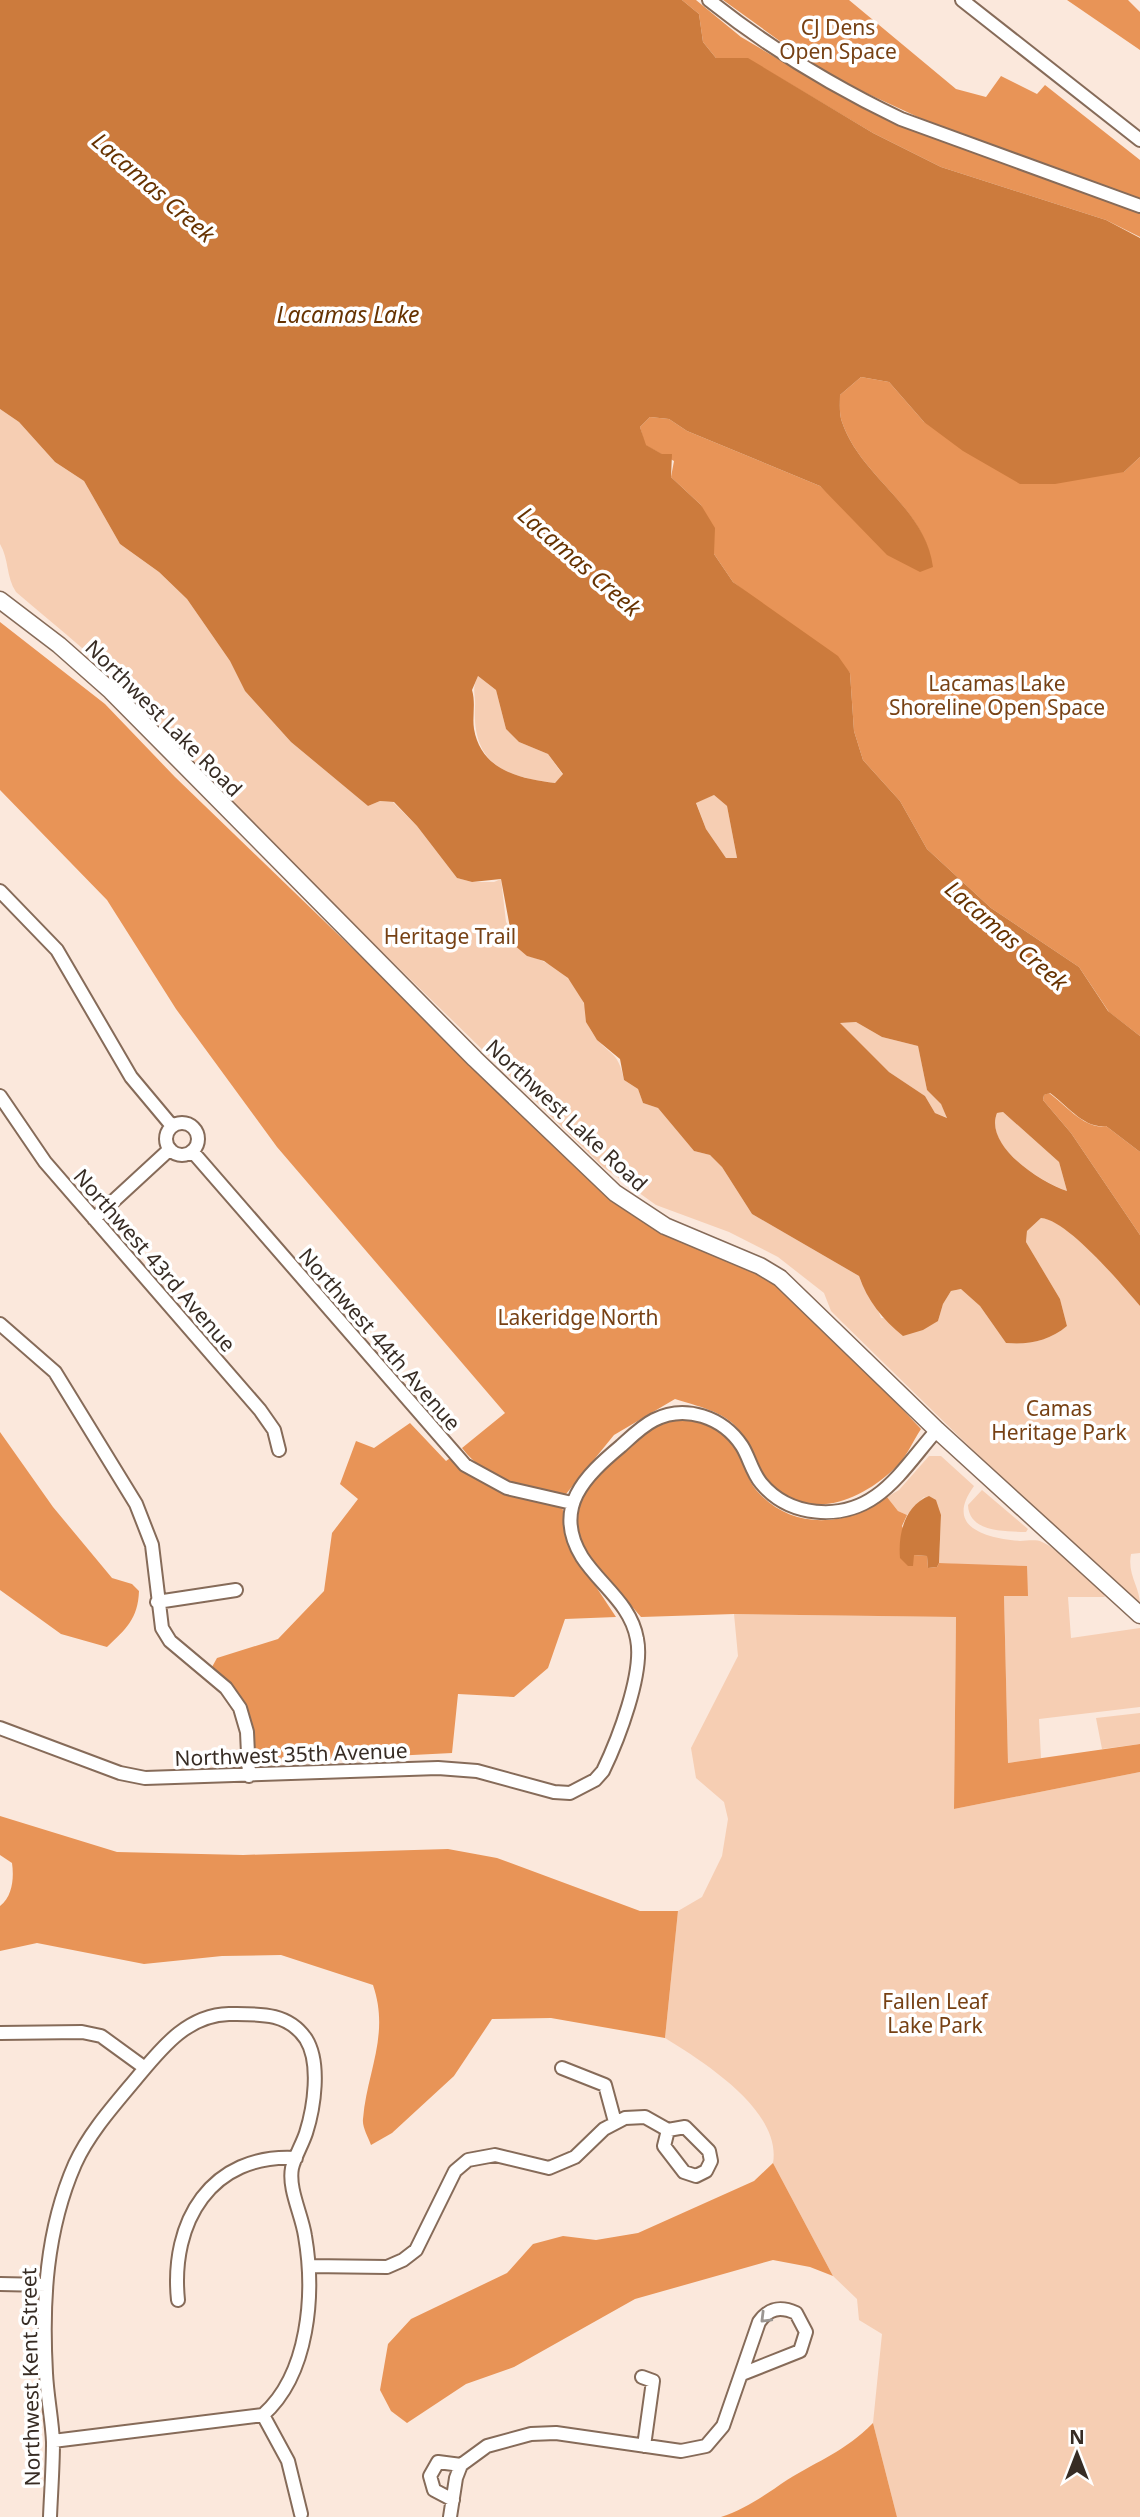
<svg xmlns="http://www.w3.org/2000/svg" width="1140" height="2517" viewBox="0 0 1140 2517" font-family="'Noto Sans',sans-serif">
<rect width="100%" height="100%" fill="#fbe8dc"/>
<path fill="#f6ceb3" d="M0 409 19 422 55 462 84 481 120 544 159 572 187 599 230 661 245 691 291 742 368 806 380 801 393 802 417 826 457 878 472 882H494L501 879 506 922 527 956C552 961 578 981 585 1007 588 1017 586 1023 592 1032 607 1056 618 1048 624 1080L638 1089 643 1103 658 1108 694 1151 710 1155 722 1167 752 1214 859 1276C864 1293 876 1302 881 1318L938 1321 943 1304 951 1291 962 1289 980 1306 1006 1343C1029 1345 1049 1341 1067 1326L1060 1299 1026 1242 1027 1231 1041 1218C1070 1220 1122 1283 1140 1306V1553L1131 1554C1127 1575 1140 1586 1140 1605L1031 1507 843 1323 831 1311 824 1293 778 1257 729 1232 656 1205 603 1167 258 831C217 790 180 746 141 704 103 663 58 628 16 592 6 577 9 559 0 544Z
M478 676 496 690 506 729 519 742 548 754 563 775 555 783C505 777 472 764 475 707 476 693 471 691 478 676Z
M714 795 727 806 737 858H726L706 829 696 802Z
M856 1022 882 1037 918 1046 927 1090 941 1104 948 1118 935 1113 925 1096 889 1072 839 1023Z
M1003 1112 1059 1162 1067 1191C1039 1181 984 1146 997 1113Z
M929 1456H941L974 1486C944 1527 985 1538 1020 1541 1027 1541 1036 1539 1042 1542 1057 1548 1087 1579 1102 1591L1105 1597H1068L1071 1638 1140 1628V1707L1039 1719 1041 1758 1008 1763 1004 1596 956 1564 939 1563 941 1515 924 1497 907 1515 898 1511 887 1497 899 1490Z
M982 1490 1028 1529 1026 1532C1006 1531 969 1533 968 1505Z
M734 1614 956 1617 954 1809 1140 1772V2517H897L873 2423 882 2334 859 2320 857 2299 833 2276 773 2163C782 2111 704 2062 665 2038L678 1911 702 1897 722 1856 728 1819 724 1802 696 1778 691 1748 738 1656Z
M1140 1713V1744L1102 1749 1096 1718Z"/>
<path fill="#e89457" d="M682 0H696L741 37 844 98 902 126 1140 212V237L1106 220 941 167 873 133 748 59 716 58 703 42 699 14Z
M723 0H849L956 89 986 97 1001 76 1037 94 1045 85 1140 160V203L959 136 827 75Z
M1067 0H1128L1140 12V50Z
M861 377 889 382 924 422 1124 472 1140 457V1036L1109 1012 1079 967 991 908 927 849 900 801 863 760 854 731 850 673 733 582 714 554 712 537 701 505 671 477 674 461 645 445 640 427 650 417 669 419 687 431 820 486 841 505 932 567C925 506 861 478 842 422 839 414 840 403 840 395Z
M0 622 105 704 175 777 528 1118 566 1158 648 1222 775 1280 819 1321 921 1429C913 1441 905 1460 894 1469 858 1503 805 1523 767 1480 754 1466 750 1444 738 1429 724 1411 696 1406 675 1399L614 1435 566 1494C526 1488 488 1482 462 1448L505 1413 277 1147 176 1009 107 900 0 790Z
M1049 1093C1066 1105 1085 1130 1106 1126L1140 1152V1235L1071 1133 1043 1100 1044 1095Z
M673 1417C693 1418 717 1421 731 1438 743 1453 744 1476 757 1491 792 1531 847 1527 887 1497L898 1511 907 1515 902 1526 914 1555 927 1556 928 1568 937 1567 939 1563 1027 1566 1028 1596H1004L1008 1763 1140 1744V1772L954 1809 956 1617 734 1614 641 1617 582 1549C559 1491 622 1434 673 1417Z
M410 1423 446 1461 453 1456C492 1490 510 1499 562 1505L569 1546 616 1617 565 1619 548 1668 514 1697 458 1694 452 1753 255 1763C250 1714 250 1702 212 1667L217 1658 278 1639 324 1591 332 1533 358 1499 340 1484 356 1441 374 1448Z
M0 1432 53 1507 112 1578 132 1584 139 1591C138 1619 126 1629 107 1647L61 1634 0 1590Z
M0 1816 117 1852 243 1855 448 1849 497 1858 640 1911H678L665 2038 551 2018 492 2019 454 2076 392 2133 371 2145C368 2137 362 2127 363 2119 367 2071 390 2035 373 1985L281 1955 222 1956 144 1964 37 1943 0 1951V1906C13 1896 14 1877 12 1863L0 1855Z
M773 2163 833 2276 810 2267 773 2260 635 2299 514 2367 466 2384 407 2423 391 2411 380 2390 388 2344 411 2319 507 2273 533 2244 563 2236 596 2240 638 2233 754 2181Z
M873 2423 897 2517H721C746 2509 765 2495 787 2480 821 2459 844 2452 873 2423Z"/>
<path fill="#cc7b3d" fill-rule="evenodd" d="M0 0H682L699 14 703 42 716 58H748L873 133 941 167 1106 220 1140 238V457L1124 472 1055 484H1020L963 451 924 422 889 382 861 377 840 395C840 403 839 414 842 422 861 478 925 506 933 567L920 572 887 555 820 486 687 431 669 419 650 417 640 427 646 445 662 454H672L671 477 701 505 715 528 714 554 733 582 838 656 850 673 854 731 863 760 900 801 927 849 991 908 1079 967 1108 1011 1140 1036V1152L1106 1126C1084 1129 1067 1105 1050 1093L1044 1095 1043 1100 1071 1133 1140 1235V1306C1122 1285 1068 1220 1041 1218L1027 1231 1026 1242 1060 1299 1067 1326C1049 1341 1029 1345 1006 1343L980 1306 961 1289 951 1291 943 1304 938 1321 923 1330 903 1336C883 1320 867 1300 859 1276L752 1214 722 1167 710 1155 694 1151 658 1108 643 1103 638 1089 624 1080 620 1059 597 1040 586 1022 584 1003 568 978 544 961 527 956 513 944 501 879 472 882 457 878 417 826 394 802 380 801 368 806 291 742 245 691 230 661 187 599 159 572 120 544 84 481 55 462 19 422 0 409ZM478 676 496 690 506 729 519 742 548 754 563 774 555 783C520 779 481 770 474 729 472 716 476 704 472 690ZM714 795 727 806 737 858H726L706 829 696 803ZM856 1022 882 1037 918 1046 927 1090 941 1104 947 1118 935 1113 925 1096 889 1072 840 1023ZM1003 1112 1059 1162 1067 1191C1039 1182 984 1145 997 1113Z
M929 1496 936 1500 941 1515 939 1563 937 1567 928 1568 927 1556 914 1555 913 1566H908L900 1558C898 1535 904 1506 929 1496Z"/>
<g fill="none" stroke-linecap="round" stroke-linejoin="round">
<defs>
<path id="minor" d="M709 0C769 48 832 86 901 119L1140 206
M962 0 1140 140
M0 891 57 950 131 1077 172 1126
M0 1096 45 1162 260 1410 274 1430 279 1450
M166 1139a16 16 0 1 1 32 0a16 16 0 1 1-32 0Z
M192 1151 465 1465 507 1488 572 1503
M94 1219 170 1149
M0 1324 55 1372 136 1504 152 1545 162 1628 170 1641 226 1688 240 1708 247 1732 249 1776
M157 1602 236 1590
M0 1728 120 1773 145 1778 438 1768 477 1771 554 1792 570 1793 595 1780 603 1771C618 1740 644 1673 637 1639 631 1604 600 1585 582 1557 552 1508 585 1476 621 1446 631 1437 642 1426 654 1420 685 1404 723 1417 742 1446 749 1457 752 1472 761 1483 789 1517 841 1521 876 1496 899 1480 918 1451 937 1430
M0 2033 82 2032 101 2036 145 2068
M562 2068 605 2085 615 2122
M309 2266 387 2267 403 2260 416 2250 455 2171 468 2160 495 2155 549 2168 575 2157 604 2129 625 2118 645 2117 668 2130 685 2127 709 2151 711 2161 706 2171 696 2176 684 2172 664 2146 668 2130
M0 2284 46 2285
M178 2300C170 2222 211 2153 296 2158
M642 2377 653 2381 644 2446
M263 2415 288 2461 301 2514
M53 2441 263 2415
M453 2500 434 2490 430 2476 438 2462 461 2465
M50 2517C51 2492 53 2467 53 2442 52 2419 47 2396 46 2373 42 2302 46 2230 75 2164 90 2131 117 2102 140 2074 164 2045 189 2015 229 2014 259 2014 288 2012 306 2039 321 2063 314 2108 306 2133 302 2145 295 2156 292 2168 288 2189 302 2215 305 2236 315 2294 309 2374 263 2415
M450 2517 456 2478 461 2465 487 2446 531 2434 556 2433 681 2451 706 2446 723 2426 759 2322C769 2308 780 2306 796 2313L806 2332 800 2351 742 2374"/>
<path id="major" d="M0 600 59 645 111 691 475 1059 615 1193 665 1226 760 1266 780 1278 937 1430 1140 1615"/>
</defs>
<use href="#minor" stroke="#866b59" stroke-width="16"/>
<use href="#major" stroke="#866b59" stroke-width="19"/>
<use href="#minor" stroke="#fff" stroke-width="12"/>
<use href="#major" stroke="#fff" stroke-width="16"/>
</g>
<defs><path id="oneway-chevron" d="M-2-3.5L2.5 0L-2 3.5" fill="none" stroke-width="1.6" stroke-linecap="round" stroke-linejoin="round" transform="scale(1.75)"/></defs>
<use stroke="#9b9692" href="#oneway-chevron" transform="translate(765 2318) rotate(135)"/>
<g text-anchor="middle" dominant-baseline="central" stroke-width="7" stroke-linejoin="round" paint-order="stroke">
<g font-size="21" fill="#774114" stroke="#fff">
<text x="838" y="27">CJ Dens<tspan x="838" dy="24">Open Space</tspan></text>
<text x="997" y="683">Lacamas Lake<tspan x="997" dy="24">Shoreline Open Space</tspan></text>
<text x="450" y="936">Heritage Trail</text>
<text x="578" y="1317">Lakeridge North</text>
<text x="1059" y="1408">Camas<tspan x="1059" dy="24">Heritage Park</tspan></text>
<text x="935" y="2001">Fallen Leaf<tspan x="935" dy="24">Lake Park</tspan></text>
</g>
<g font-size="21" fill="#372c24" stroke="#fff">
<text transform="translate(164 718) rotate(45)">Northwest Lake Road</text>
<text transform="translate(567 1115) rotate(43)">Northwest Lake Road</text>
<text transform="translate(155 1260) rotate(49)">Northwest 43rd Avenue</text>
<text transform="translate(380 1339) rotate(49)">Northwest 44th Avenue</text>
<text transform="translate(291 1754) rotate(-2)">Northwest 35th Avenue</text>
<text transform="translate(30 2377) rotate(-91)">Northwest Kent Street</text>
</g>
<g font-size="23" font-style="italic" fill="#663200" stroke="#fff">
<text transform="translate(154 187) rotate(41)">Lacamas Creek</text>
<text x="348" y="314">Lacamas Lake</text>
<text transform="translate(580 561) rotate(41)">Lacamas Creek</text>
<text transform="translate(1007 935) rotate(41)">Lacamas Creek</text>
</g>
</g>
<g transform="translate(1077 2454)" stroke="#ffffff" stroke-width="5" paint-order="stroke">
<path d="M0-5L12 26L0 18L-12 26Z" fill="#372c24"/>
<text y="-10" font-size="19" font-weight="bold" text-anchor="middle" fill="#372c24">N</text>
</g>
</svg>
